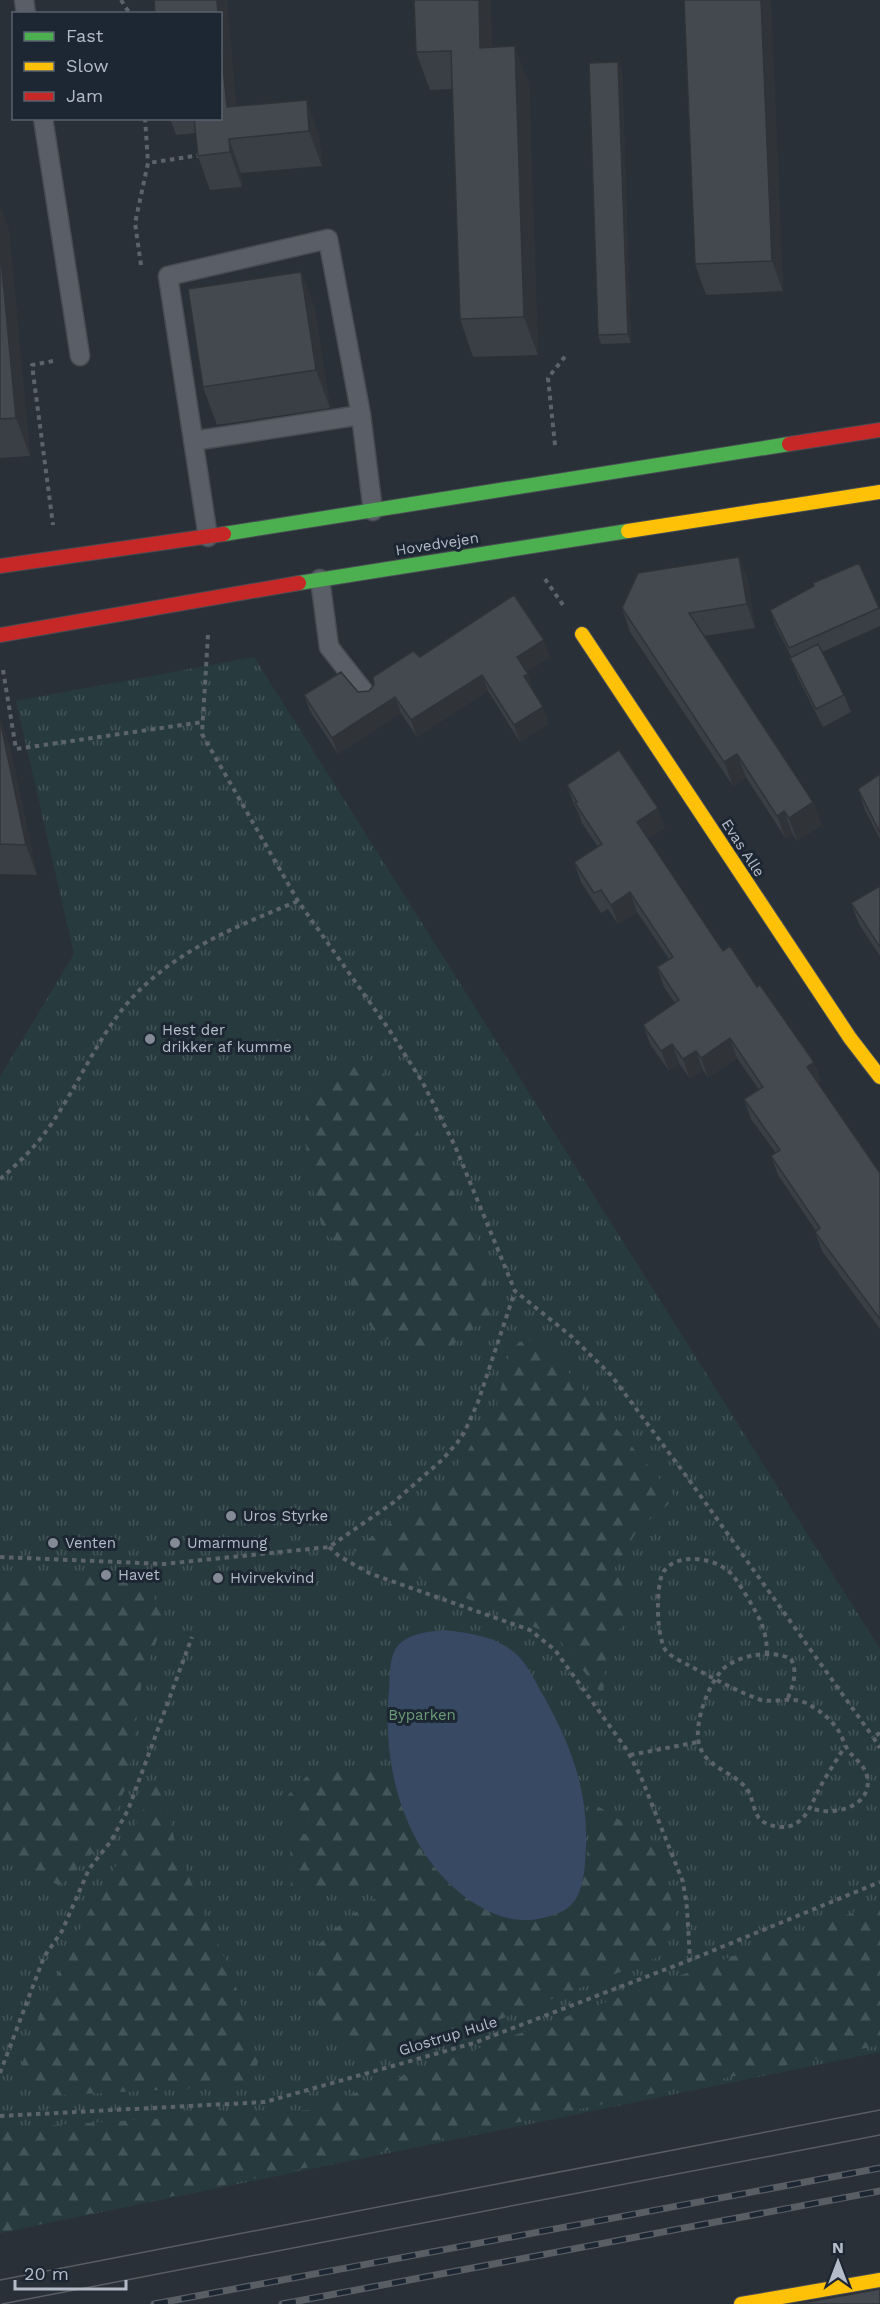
<svg xmlns="http://www.w3.org/2000/svg" width="880" height="2304" viewBox="0 0 880 2304" font-family="'Work Sans',sans-serif">
<defs>
<pattern id="grass-tufts" width="24" height="20" patternUnits="userSpaceOnUse" patternTransform="scale(1.5)"><rect width="24" height="20" fill="#273a3e"/><path d="M3 7l-1-3M5 7V3M7 7l1-3M15 17l-1-3M17 17v-4M19 17l1-3" fill="none" stroke="#445559"/></pattern>
<pattern id="forest-firs" width="22" height="20" patternUnits="userSpaceOnUse" patternTransform="scale(1.5)"><rect width="22" height="20" fill="#273a3e"/><path d="M5 1l3.5 6h-7zM16 11l3.5 6h-7z" fill="#445559"/></pattern>
</defs>
<rect width="100%" height="100%" fill="#2a3038"/>
<path fill="url(#grass-tufts)" d="M254 657 880 1649V2052L0 2233V1077L74 954 16 701Z"/>
<path fill="url(#forest-firs)" d="M343 1061 379 1066 473 1226 484 1267 492 1313 449 1348H406L375 1333 357 1307 342 1251 321 1224 311 1180 304 1133 309 1089Z
M539 1338 676 1498 638 1529 614 1569 632 1604 606 1657 603 1696 557 1637 353 1550 445 1485 496 1408 509 1355 519 1342Z
M29 1571 141 1574 165 1618 142 1680 127 1785 97 1849 60 1885 25 1874 0 1843V1589Z
M313 1770H369L395 1782C403 1810 411 1839 429 1862 434 1869 442 1875 449 1881 476 1907 508 1927 546 1917 558 1914 570 1909 576 1898 587 1878 590 1828 593 1803L654 1842 676 1915 658 1957 423 2050 357 2057 321 2019 310 1952 344 1921 385 1891 291 1892 290 1834H309V1822L284 1813 288 1795Z
M160 1775 175 1842 205 1916 232 1974 258 2061 253 2085 46 2096 19 2072 44 2002 85 1918 117 1864Z
M880 1903V2045L0 2233V2129L2 2128 308 2110Z"/>
<path fill="#384963" d="M444 1630C468 1633 497 1636 516 1654 528 1665 535 1681 543 1695 574 1750 591 1799 585 1863 584 1877 581 1896 571 1905 563 1913 552 1916 542 1918 520 1924 497 1917 477 1905 406 1861 381 1770 389 1690 390 1678 389 1661 395 1650 405 1633 427 1632 444 1630Z"/>
<g fill="none" stroke-linecap="round" stroke-linejoin="round">
<defs>
<path id="lane" d="M24 0 26 14
M43 118 80 356
M193 441 361 415
M208 537 168 276 328 239 361 415 373 511
M320 579 329 647 369 698"/>
<path id="fast" d="M224 534 789 444
M299 583 628 531"/>
<path id="slow" d="M628 531 880 492
M582 634 850 1038 880 1077
M741 2304 880 2280"/>
<path id="jam" d="M789 444 880 430
M0 566 224 534
M0 635 299 583"/>
</defs>
<use href="#lane" stroke="#484c53" stroke-width="21"/>
<use href="#fast" stroke="#484c53" stroke-width="16"/>
<use href="#slow" stroke="#484c53" stroke-width="16"/>
<use href="#jam" stroke="#484c53" stroke-width="16"/>
<path stroke="#5d636a" stroke-width="4" stroke-dasharray="4.5 4.5" stroke-linecap="butt" d="M121 0 130 14
M145 118 148 163
M141 265 135 223 148 163 201 155
M53 361 32 365 53 525
M555 445 548 378 567 354
M545 579 563 605
M208 635 202 734 298 901 388 1028 423 1083 455 1146 515 1291 571 1336 611 1375 687 1477 873 1737
M3 670 16 749 203 722
M0 1179C18 1164 36 1146 50 1126 77 1087 95 1043 125 1006 170 952 235 927 298 901
M329 1547 339 1556 369 1573 530 1630 555 1650 627 1750 641 1777 683 1882 687 1908 690 1960
M0 1557 164 1564 329 1547 394 1502 442 1460 457 1443 464 1433 478 1402 515 1291
M767 1655C767 1629 759 1617 746 1595 740 1586 735 1576 727 1570 711 1557 677 1553 664 1571 655 1583 656 1641 667 1652 673 1658 683 1662 690 1666 713 1678 736 1691 761 1700 777 1703 790 1696 806 1703 818 1709 831 1719 838 1730 842 1736 844 1744 848 1750 855 1760 864 1764 867 1776 874 1807 832 1817 811 1808
M788 1698C793 1685 798 1672 791 1659 772 1649 737 1655 722 1670 708 1685 692 1727 700 1747 707 1768 734 1772 747 1789 753 1798 753 1810 759 1818 764 1824 772 1826 780 1827 804 1828 810 1807 819 1789 827 1774 837 1760 845 1746
M880 1733 873 1737 880 1748
M630 1755 698 1742
M0 2073 44 1957 62 1931 89 1869 111 1841 128 1810 192 1637
M0 2116 265 2102 474 2043 690 1960 880 1882"/>
<use href="#lane" stroke="#5a5e66" stroke-width="18"/>
<use href="#fast" stroke="#4caf50" stroke-width="14"/>
<use href="#slow" stroke="#ffc107" stroke-width="14"/>
<use href="#jam" stroke="#c62828" stroke-width="14"/>
<path stroke="#595d64" stroke-width="1.5" d="M0 2280 880 2110
M2 2304 880 2135"/>
<defs>
<path id="rail" d="M154 2304 880 2168
M282 2304 880 2191"/>
</defs>
<use href="#rail" stroke="#595d64" stroke-width="7"/>
<use href="#rail" stroke="#1d2633" stroke-width="4.5" stroke-dasharray="14" stroke-linecap="butt"/>
</g>
<path fill="#3a3f45" d="M154 0H227L236 107 319 135 322 166 241 173 242 187 210 190 198 156 196 133 176 135 170 118H220Z
M684 0H771L783 291 706 295 695 264Z
M493 47 529 84 538 355 473 357 460 319 452 89 430 90 416 52Z
M618 62 622 71 631 343 601 344 598 335Z
M0 207 9 231 30 456 0 458Z
M301 272 315 309 330 408 217 425 203 387Z
M739 557 748 581 755 628 704 636 813 802 822 825 797 841 793 835 786 839 746 777 733 786 630 632 622 608Z
M859 563 880 610V626L822 652 844 695 851 712 823 727 797 676 790 658H792L776 627 770 610Z
M420 657H550L526 672 533 691 549 723 520 742 488 691 417 737 401 713 338 754 310 711 304 695 369 691Z
M0 719 10 748 37 875 0 874Z
M880 774V839L865 810 858 789Z
M567 785 665 828 648 838 723 951 757 987 814 1062 821 1081 818 1083 880 1173V1329L822 1251 815 1232 816 1231 778 1175 771 1156 776 1153 751 1119 744 1099 759 1090 737 1058 708 1078 703 1070 690 1079 679 1063 669 1071 650 1044 643 1025 675 1003 664 987 657 967 669 959 637 912 618 924 608 909 601 913 581 882 574 862 598 847 582 823 578 812 574 805Z
M880 886V956L859 924 851 903Z"/>
<path fill="#303338" d="M217 0H227L239 138 227 107 220 35V14H218Z
M479 0H491L494 86 480 48Z
M761 0H771L783 291 772 261Z
M515 46 529 84 538 355 524 317Z
M618 62 622 71 631 343 628 334Z
M307 100 319 135 322 166 309 131Z
M229 139 241 173 242 187 230 152Z
M0 207 9 231 30 456 16 418 0 248Z
M301 272 315 309 330 408 316 370Z
M739 557 748 581 755 628 747 604Z
M544 640 550 657 523 674 517 657Z
M528 674 534 691 530 693 524 676Z
M482 675 488 691 417 737 411 720Z
M395 697 401 713 338 754 332 738Z
M543 707 549 723 520 742 514 725Z
M0 719 10 748 37 875 26 845Z
M737 754 746 777 733 786 724 762Z
M813 802 822 825 797 841 789 818Z
M658 808 665 828 644 841 637 822Z
M784 811 793 835 786 839 777 816Z
M630 892 637 912 618 924 611 905Z
M730 1038 737 1058 708 1078 701 1058Z
M672 1044 679 1063 669 1071 661 1051Z
M696 1051 703 1070 690 1079 683 1059Z
M814 1062 821 1081 814 1086 807 1067Z"/>
<path fill="#444950" stroke="#303338" stroke-width="1.5" d="M154 0H217L218 14H155Z
M414 0H479L480 48 515 46 524 317 460 319 451 51 416 52Z
M684 0H761L772 261 695 264Z
M220 35 227 107 307 100 309 131 229 139 230 152 198 156 194 118H220Z
M618 62 628 334 598 335 589 63Z
M0 248 16 418 0 419Z
M301 272 316 370 203 387 188 289Z
M739 557 747 604 689 613 813 802 789 818 784 811 777 816 737 754 724 762 622 608 638 573Z
M859 563 879 608 789 648 770 610 814 586 813 583Z
M514 595 544 640 517 657 528 674 524 676 543 707 514 725 482 675 411 720 395 697 332 738 304 695 341 672 358 692 369 691 374 685 373 677 413 651 420 657Z
M818 644 844 695 816 709 790 658Z
M0 720 26 845 0 844Z
M619 750 658 808 637 822 723 951 730 946 757 987 760 985 814 1062 807 1067 880 1173V1319L815 1232 820 1228 771 1156 780 1150 744 1099 763 1087 730 1038 701 1058 696 1051 683 1059 672 1044 661 1051 643 1025 679 1000 657 967 673 957 630 892 611 905 601 890 594 893 574 862 602 844 575 803 577 802 567 785Z
M880 774V833L858 789Z
M880 886V947L851 903Z
M880 2289V2304H797Z"/>
<g fill="#848b96" stroke="#1d2633" stroke-width="2">
<circle cx="150" cy="1039" r="6"/>
<circle cx="231" cy="1516" r="6"/>
<circle cx="53" cy="1543" r="6"/>
<circle cx="175" cy="1543" r="6"/>
<circle cx="106" cy="1575" r="6"/>
<circle cx="218" cy="1578" r="6"/>
</g>
<g text-anchor="middle" dominant-baseline="central" stroke-width="6" stroke-linejoin="round" paint-order="stroke">
<g font-size="15" fill="#b4bcc9" stroke="#1d2633">
<text transform="translate(437 544) rotate(-9)">Hovedvejen</text>
<text transform="translate(743 848) rotate(57)">Evas Alle</text>
<text transform="translate(448 2036) rotate(-17)">Glostrup Hule</text>
</g>
<g font-size="15" fill="#b4bcc9" stroke="#1d2633" text-anchor="start">
<text x="162" y="1030">Hest der<tspan x="162" dy="17">drikker af kumme</tspan></text>
<text x="243" y="1516">Uros Styrke</text>
<text x="65" y="1543">Venten</text>
<text x="187" y="1543">Umarmung</text>
<text x="118" y="1575">Havet</text>
<text x="230" y="1578">Hvirvekvind</text>
</g>
<g font-size="15" fill="#6b9a76" stroke="#1d2633">
<text x="422" y="1715">Byparken</text>
</g>
</g>
<rect x="12" y="12" width="210" height="108" fill="#1d2633" stroke="#59626f" stroke-width="1.5"/>
<rect x="24" y="32" width="30" height="9" fill="#4caf50" stroke="#59626f" stroke-width="1.5"/>
<text x="66" y="42" font-size="18" fill="#b4bcc9">Fast</text>
<rect x="24" y="62" width="30" height="9" fill="#ffc107" stroke="#59626f" stroke-width="1.5"/>
<text x="66" y="72" font-size="18" fill="#b4bcc9">Slow</text>
<rect x="24" y="92" width="30" height="9" fill="#c62828" stroke="#59626f" stroke-width="1.5"/>
<text x="66" y="102" font-size="18" fill="#b4bcc9">Jam</text>
<g transform="translate(838 2262)" stroke="#1d2633" stroke-width="4.5" paint-order="stroke">
<path d="M0-4.5L10 22L0 15L-10 22Z" fill="#b4bcc9"/>
<text y="-9" font-size="16" font-weight="bold" text-anchor="middle" fill="#b4bcc9">N</text>
</g>
<path d="M15 2280v9h111v-9" fill="none" stroke="#b4bcc9" stroke-width="3"/>
<text x="24" y="2280" font-size="18" fill="#b4bcc9" stroke="#1d2633" stroke-width="4.5" paint-order="stroke">20 m</text>
</svg>
